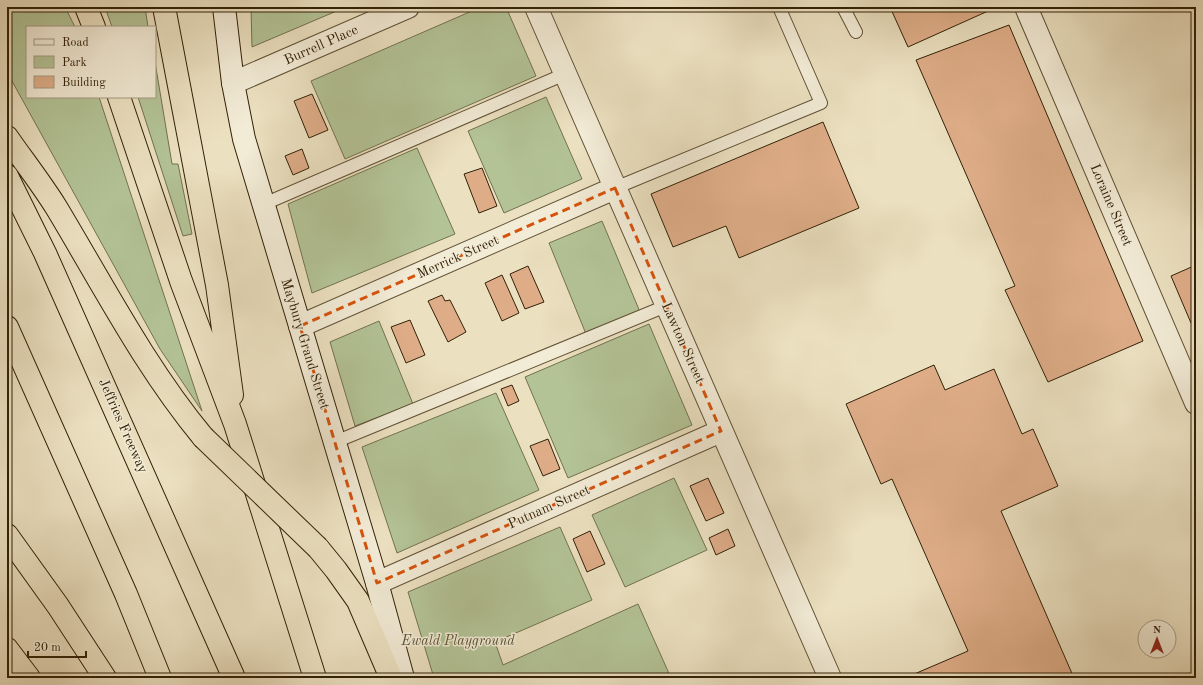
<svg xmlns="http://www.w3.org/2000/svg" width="1203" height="685" viewBox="0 0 1203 685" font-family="'Old Standard TT',serif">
<rect width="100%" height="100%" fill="#ebe0c0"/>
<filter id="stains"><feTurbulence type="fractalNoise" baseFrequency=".005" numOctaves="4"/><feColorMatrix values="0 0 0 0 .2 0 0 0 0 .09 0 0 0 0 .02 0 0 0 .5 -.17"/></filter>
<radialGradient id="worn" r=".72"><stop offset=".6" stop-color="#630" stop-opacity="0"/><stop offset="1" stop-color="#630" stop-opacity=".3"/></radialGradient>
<path fill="#b3c396" stroke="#72724e" d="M7 7H65L75 27H27V97H99L202 411 160 349 7 72Z
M105 7H145L148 27H112Z
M251 7H346L252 47Z
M481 7H506L536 76 345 159 311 81Z
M155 62 172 164H178L192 234 183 236 138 97H155Z
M546 97 582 179 504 213 468 131Z
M417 148 455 234 312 293 288 204Z
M602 221 640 312 586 334 549 243Z
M379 321 413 404 355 426 330 342Z
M649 324 692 425 568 478 525 377Z
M496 393 539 490 397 553 362 447Z
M674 478 707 550 625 587 592 515Z
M560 527 592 600 495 642 503 665 638 604 671 678H434L408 592Z"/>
<path fill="#dead88" stroke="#322107" d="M890 7H997L908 47Z
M1009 25 1143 341 1048 382 1005 290 1015 286 916 60Z
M312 94 328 130 309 138 294 101Z
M823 122 859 208 739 258 726 226 673 247 651 194Z
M302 149 309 168 293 175 285 156Z
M482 168 497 206 479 213 464 174Z
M1196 265V321L1191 323 1171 276Z
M528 266 544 302 525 309 510 274Z
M502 275 519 313 502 321 485 283Z
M442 295 445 301 450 300 466 332 448 342 428 301Z
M410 320 425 355 406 363 391 327Z
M934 365 945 390 994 369 1022 434 1033 429 1058 486 1001 511 1074 678H905L968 651 892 479 881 484 846 404Z
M512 385 519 401 508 406 501 389Z
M548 439 560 469 543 476 530 446Z
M708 478 724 513 706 521 690 486Z
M728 529 735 546 716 555 709 538Z
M590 531 605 564 587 572 573 539Z"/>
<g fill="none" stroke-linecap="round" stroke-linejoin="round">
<defs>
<path id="lane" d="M843 7 856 32
M615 188 821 103 779 7
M264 204 565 74
M335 442 666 306"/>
<path id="street" d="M536 7 830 678
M1026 7 1196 403
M233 83 408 7
M300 326 615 188
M377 583 721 431"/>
<path id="secondary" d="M224 7 233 83 244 139 377 583 403 678"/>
<path id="highway" d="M86 7 94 27
M164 7 217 285 232 395
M119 97 181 281 235 424 315 678
M7 137C23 160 41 183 56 207 103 285 145 367 203 437
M7 176 45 253 234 678
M7 327 126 594 160 678
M7 535 58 606 105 678
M318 548 336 570 358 601 391 678
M7 649 29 678"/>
</defs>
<use href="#lane" stroke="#605135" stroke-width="14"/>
<use href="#street" stroke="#605135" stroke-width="24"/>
<use href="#secondary" stroke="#322107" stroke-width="24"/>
<use href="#highway" stroke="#322107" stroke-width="24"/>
<use href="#lane" stroke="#f2ebd6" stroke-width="12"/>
<use href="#street" stroke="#f2ebd6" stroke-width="22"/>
<use href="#secondary" stroke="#f2ebd6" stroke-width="22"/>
<use href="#highway" stroke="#ebe0c0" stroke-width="22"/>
<defs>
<path id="highway-bridge" d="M203 437 318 548"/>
</defs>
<use href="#highway-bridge" stroke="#322107" stroke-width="24" stroke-linecap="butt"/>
<use href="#highway-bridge" stroke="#ebe0c0" stroke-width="22"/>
</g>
<path fill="none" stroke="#d6530c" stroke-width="3" stroke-dasharray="8 5" stroke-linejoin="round" d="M615 188 721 431 377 583 300 326Z"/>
<g text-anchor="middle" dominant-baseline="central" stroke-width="3" stroke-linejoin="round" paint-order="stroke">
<g font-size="14" fill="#322107" stroke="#f2ebd6">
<text transform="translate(321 45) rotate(-24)">Burrell Place</text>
<text transform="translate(1111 205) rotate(67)">Loraine Street</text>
<text transform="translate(458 257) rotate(-24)">Merrick Street</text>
<text transform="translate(683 343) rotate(66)">Lawton Street</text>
<text transform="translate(305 344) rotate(73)">Maybury Grand Street</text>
<text transform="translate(123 426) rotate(66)">Jeffries Freeway</text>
<text transform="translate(549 507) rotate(-24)">Putnam Street</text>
</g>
<g font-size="14" font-style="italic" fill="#595232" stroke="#f2ebd6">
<text x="458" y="641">Ewald Playground</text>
</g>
</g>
<rect width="1203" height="685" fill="none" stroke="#ebe0c0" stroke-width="24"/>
<rect x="8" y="8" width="1187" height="669" fill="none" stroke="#322107" stroke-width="2"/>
<rect x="12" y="12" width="1179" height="661" fill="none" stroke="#322107"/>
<rect x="26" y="26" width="130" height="72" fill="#f2ebd6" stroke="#a59a83"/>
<rect x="34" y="39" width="20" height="6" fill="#f2ebd6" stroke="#a59a83"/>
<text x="62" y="46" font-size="12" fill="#322107">Road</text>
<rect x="34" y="56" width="20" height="12" fill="#b3c396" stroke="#a59a83"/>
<text x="62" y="66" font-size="12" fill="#322107">Park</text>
<rect x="34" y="76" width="20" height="12" fill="#dead88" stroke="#a59a83"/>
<text x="62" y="86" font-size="12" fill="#322107">Building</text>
<g transform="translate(1157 639)"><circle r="19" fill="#f2ebd6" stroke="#a59a83"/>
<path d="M0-3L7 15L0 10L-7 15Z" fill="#8f2418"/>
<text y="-6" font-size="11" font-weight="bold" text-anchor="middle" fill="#322107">N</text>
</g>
<path d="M28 651v6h58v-6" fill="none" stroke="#322107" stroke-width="2"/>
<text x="34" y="651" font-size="12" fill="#322107" stroke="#f2ebd6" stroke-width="3" paint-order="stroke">20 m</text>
<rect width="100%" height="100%" filter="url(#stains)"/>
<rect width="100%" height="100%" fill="url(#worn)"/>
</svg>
